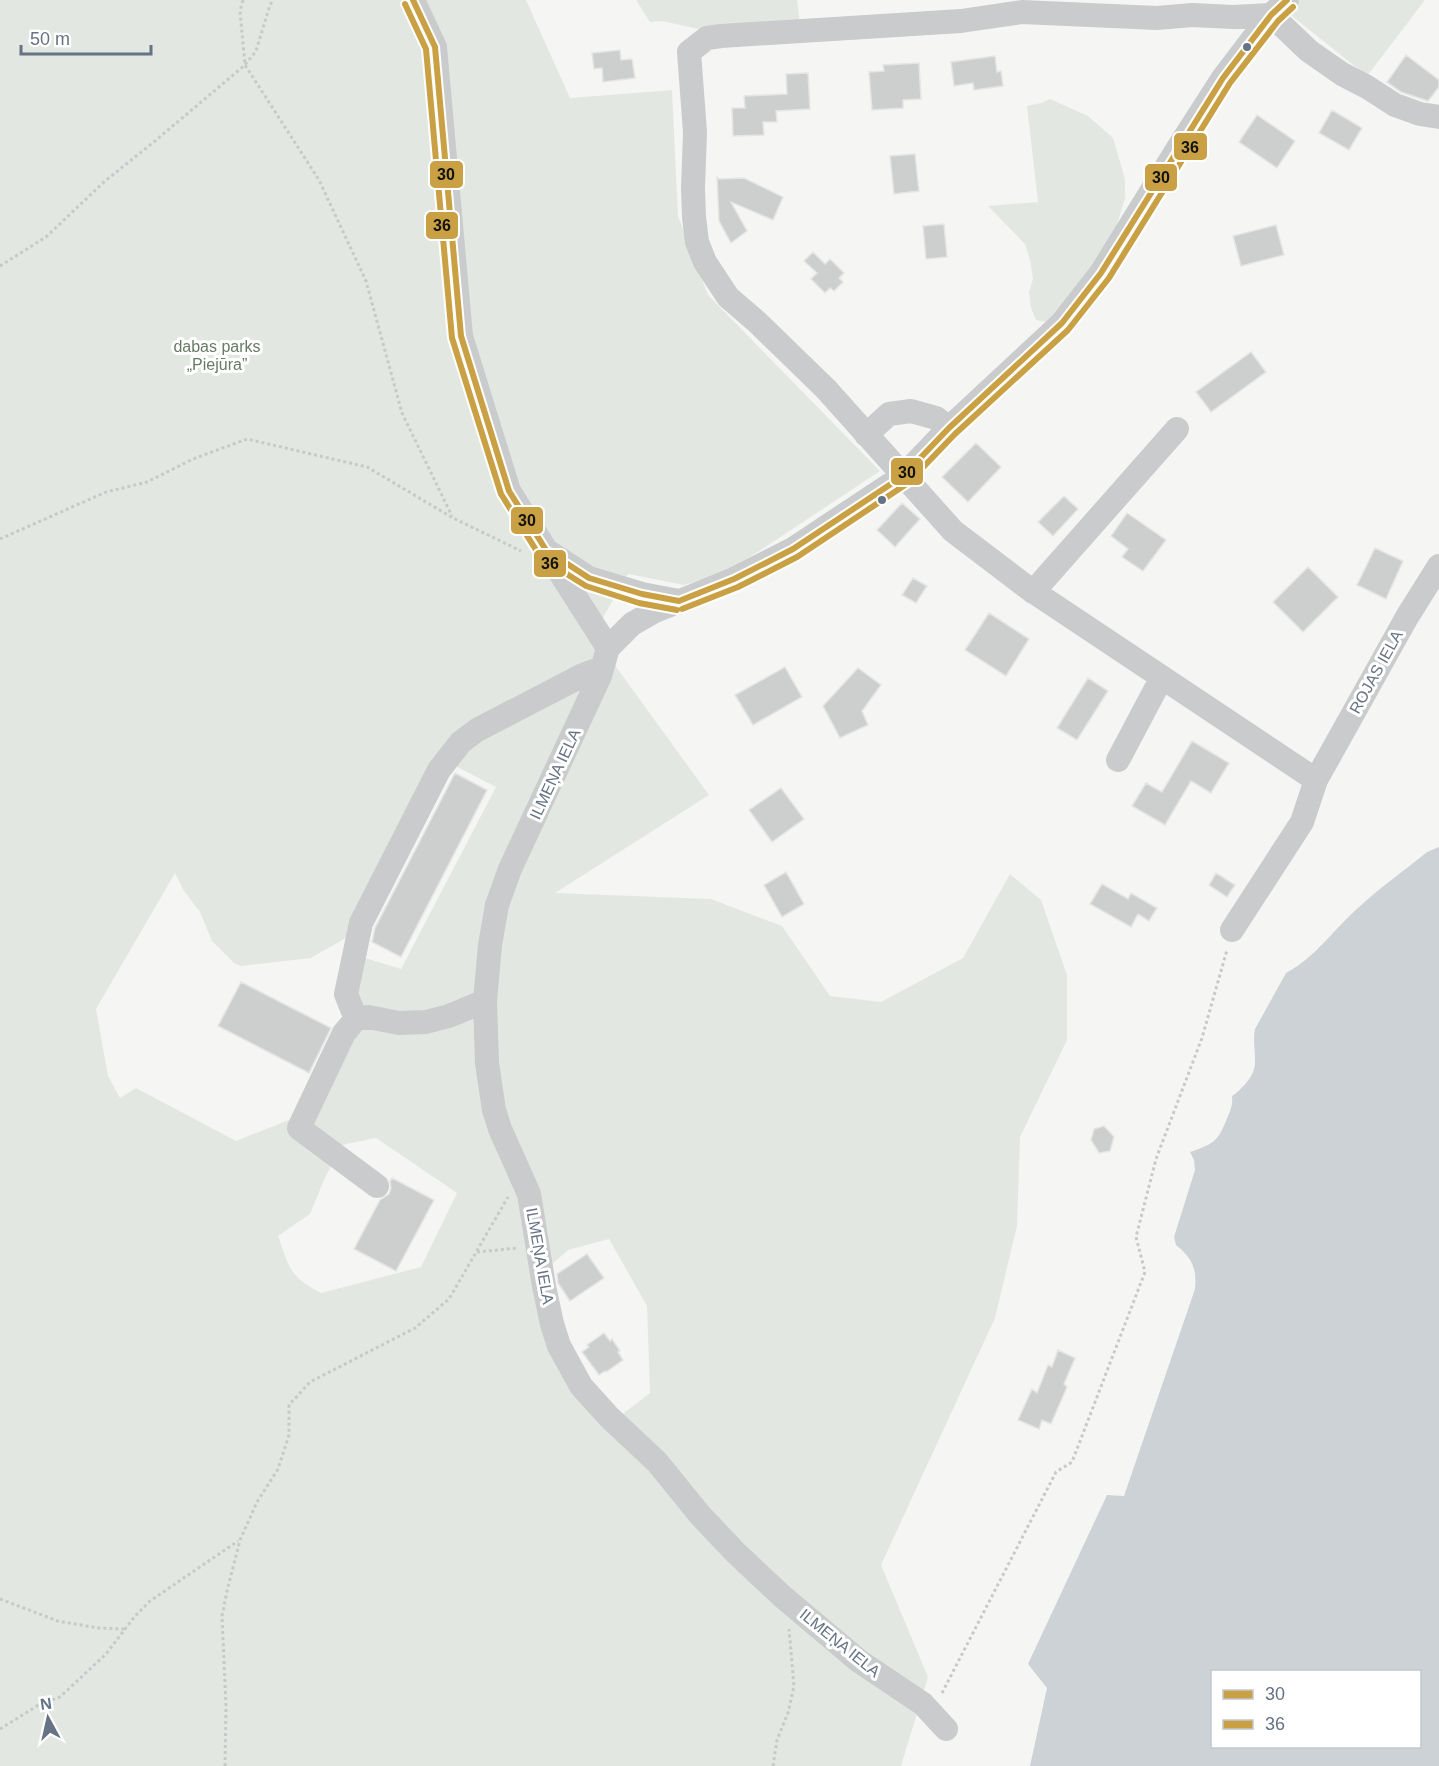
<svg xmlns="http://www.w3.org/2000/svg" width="1439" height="1766" viewBox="0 0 1439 1766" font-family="Helvetica,sans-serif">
<rect width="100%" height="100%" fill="#f5f6f4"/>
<path fill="#e3e7e2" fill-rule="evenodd" d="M0 0H526L570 98 672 90 678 216 708 295 880 471 726 573 684 585 628 574 593 635 709 795 555 893 711 899 782 926 830 996 881 1002 963 958 1010 874 1041 900 1067 975V1040L1020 1137 1017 1226 995 1318 881 1565 928 1677 901 1766H0ZM433 765 457 767 496 787 401 969 349 953 345 1021 294 1118 236 1141 136 1088 120 1098 108 1076 96 1009 175 873 184 891 200 912 212 941 234 963 241 966 311 958 346 938ZM376 1138 457 1193 421 1267 321 1293C289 1276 290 1269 278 1236L310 1214 324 1180 342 1145ZM609 1239 647 1306 650 1393 620 1416 590 1378 569 1338 548 1268 568 1250Z
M636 0H797L800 23 698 29 662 21 650 22Z
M1272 0H1425L1367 76Z
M1050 99 1088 116 1113 138 1125 179V198L1116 228 1095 264 1051 318 1048 319 1046 322 1036 320 1031 308 1029 292 1033 279 1030 260 1025 244 988 206 1038 202 1027 106 1041 103Z"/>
<path fill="#ccd2d6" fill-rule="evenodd" d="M1439 847V1766H1030L1047 1688 1028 1664 1107 1495 1124 1496 1195 1289C1197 1268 1192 1258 1176 1245L1174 1237 1195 1170 1194 1160 1190 1152C1216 1143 1218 1141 1228 1116 1231 1109 1233 1104 1232 1096 1239 1092 1253 1077 1254 1069 1257 1058 1252 1042 1255 1029L1286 973C1315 958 1334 929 1358 908 1379 888 1404 871 1427 852ZM1212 1672H1420V1746H1212Z"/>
<path fill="#cdcfcf" stroke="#e4e5e4" stroke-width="1.5" d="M620 50 621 60 632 59 635 78 603 82 602 68 594 69 592 53Z
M1406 55 1439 80V87L1428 101 1401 92 1387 82Z
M995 56 997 72 1001 71 1003 86 974 90 973 83 954 86 951 62Z
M919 63 921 99 903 100V108L872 110 869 72 884 71 883 65Z
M808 73 810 109 776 111 777 122H763L764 135 733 136 732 108H745L744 96 787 94 786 74Z
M1332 110 1362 128 1349 150 1319 133Z
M1257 115 1295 141 1277 168 1239 142Z
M915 154 919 191 894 194 890 156Z
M717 177 719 179 744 178 783 197 773 220 731 202 747 231 731 243 719 221Z
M944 224 947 257 926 259 923 226Z
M1276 225 1284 255 1241 266 1233 236Z
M813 252 825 264 830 259 844 273 839 278 843 282 834 291 830 288 825 293 811 279 817 273 804 261Z
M1251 352 1266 372 1211 412 1196 392Z
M976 443 1001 467 968 502 942 477Z
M1064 496 1078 509 1053 536 1038 522Z
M902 503 920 519 895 547 877 530Z
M1127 513 1166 540 1143 571 1122 557 1128 549 1111 536Z
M1375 548 1403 561 1386 599 1357 585Z
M1308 567 1338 597 1303 632 1273 602Z
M913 578 927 586 916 603 902 595Z
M989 613 1029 639 1006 676 965 650Z
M785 667 802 697 753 725 735 695Z
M858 668 881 685 862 711 868 725 840 738 823 706Z
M1088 678 1108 691 1077 740 1057 728Z
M1192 741 1229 763 1211 793 1191 781 1165 825 1132 806 1146 783 1162 792Z
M455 773 487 790 401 957 372 942 375 928Z
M781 788 804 819 772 842 749 810Z
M786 872 804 904 782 917 764 885Z
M1216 873 1235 885 1227 897 1209 885Z
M1102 884 1128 899 1131 893 1157 908 1149 921 1138 914 1131 927 1090 904Z
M241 982 331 1028 309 1073 218 1026Z
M1104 1126 1114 1137 1110 1151 1099 1153 1091 1140 1094 1129Z
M392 1178 434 1200 396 1271 354 1249 380 1200 389 1194 391 1188 390 1181Z
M587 1254 604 1278 570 1301 558 1283 557 1274Z
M604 1333 610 1341 612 1339 620 1351 618 1352 623 1360 606 1372 605 1371 599 1375 582 1352 589 1347 587 1345Z
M1058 1350 1075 1358 1064 1384 1067 1387 1051 1424 1042 1420 1039 1429 1018 1420 1032 1389 1037 1393 1048 1365 1052 1367Z"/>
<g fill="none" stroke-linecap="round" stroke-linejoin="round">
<path stroke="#c8c9ca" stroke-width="3" stroke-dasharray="3 3" stroke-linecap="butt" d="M243 0 240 11 245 65 319 180 366 281 402 413 452 516
M0 266 46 237 105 181 155 141 245 65 256 51 270 5 273 0
M0 539 106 492 147 482 193 459 247 439 367 467 453 518 521 551
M477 1252 518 1248
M0 1599 58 1621 98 1628 125 1629
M942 1693 1056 1472 1072 1462 1145 1272 1136 1237 1156 1159 1202 1038 1227 950
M0 1729 37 1706 60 1697 106 1654 135 1616 150 1601 238 1541
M225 1766 226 1706 222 1616 227 1591 240 1540 257 1502 278 1469 289 1435V1405L310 1382 415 1328 449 1299 508 1197
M773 1766 777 1740 788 1713 794 1686 789 1629"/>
<path stroke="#cacbcc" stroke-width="24" d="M413 0 435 47 461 336 509 491 546 550 589 578 642 594 679 601
M866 435 889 414 911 411 936 418 949 428
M550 557 608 648
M1033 592 1177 429
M1118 760 1162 677
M1316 780 1028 588 953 531 826 389 757 322 728 297 705 262 697 242 694 217 693 188 695 132 689 52 707 38 721 36 961 21 1022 12 1157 18 1192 15 1233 17 1271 15 1309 51 1342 74 1367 87 1395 105 1420 114 1439 117
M1232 930 1302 822 1316 780 1407 617 1439 566
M356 1019 346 994 361 923 439 770 461 742 477 730 583 675 602 668
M377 1186 299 1128 344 1033 356 1019 368 1017 399 1023 426 1022 449 1016 485 1001
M946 1729 923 1704 859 1661 783 1597 736 1553 700 1515 657 1462 609 1417 581 1386 559 1346 552 1324 544 1286 529 1194 500 1129 494 1110 487 1063 485 1001 490 945 497 905 510 869 600 676 608 648 632 624 653 612 734 579 793 549 903 476 949 428 1062 323 1101 273 1178 148 1223 78 1271 15 1287 0"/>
<defs>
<path id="bus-1" d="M413 0 435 47 461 336 509 491 546 550 589 578 642 594 679 601
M679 601 734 579 793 549 903 476 949 428 1062 323 1101 273 1223 78 1271 15 1287 0"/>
<path id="bus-2" d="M405 4 426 49 452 338 501 494 541 558 586 586 639 603 677 610
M682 609 738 587 797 557 908 483 955 434 1068 330 1109 278 1230 83 1278 21 1293 7"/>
</defs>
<use href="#bus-1" stroke="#fff" stroke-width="10"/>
<use href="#bus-2" stroke="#fff" stroke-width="10"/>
<use href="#bus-1" stroke="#c9a043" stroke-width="6"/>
<use href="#bus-2" stroke="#c9a043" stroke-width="6"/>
</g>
<g fill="#667384" stroke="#fff" stroke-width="2">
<circle cx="1247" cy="47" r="5"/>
<circle cx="882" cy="500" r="5"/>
</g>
<g text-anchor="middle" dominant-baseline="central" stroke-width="6" stroke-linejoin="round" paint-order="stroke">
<g font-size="16" fill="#677b65" stroke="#fff">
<text x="217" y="346">dabas parks<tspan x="217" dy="18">„Piejūra”</tspan></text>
</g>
<g font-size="16" fill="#667384" stroke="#fff">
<text transform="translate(1376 672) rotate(-61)">ROJAS IELA</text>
<text transform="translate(555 774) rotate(-65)">ILMEŅA IELA</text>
<text transform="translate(540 1256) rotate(80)">ILMEŅA IELA</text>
<text transform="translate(840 1643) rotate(39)">ILMEŅA IELA</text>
</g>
</g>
<g stroke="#fff" stroke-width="2">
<rect x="1173" y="132" width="35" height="29" rx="6" fill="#c9a043"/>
<rect x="429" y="160" width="35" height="29" rx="6" fill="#c9a043"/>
<rect x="1144" y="163" width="34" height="29" rx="6" fill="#c9a043"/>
<rect x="425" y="211" width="34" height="29" rx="6" fill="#c9a043"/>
<rect x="890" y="457" width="34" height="29" rx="6" fill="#c9a043"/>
<rect x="510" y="506" width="34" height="29" rx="6" fill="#c9a043"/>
<rect x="533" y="549" width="34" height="29" rx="6" fill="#c9a043"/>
</g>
<g font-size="16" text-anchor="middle" font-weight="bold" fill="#111">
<text x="1190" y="153">36</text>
<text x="446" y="180">30</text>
<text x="1161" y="183">30</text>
<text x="442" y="231">36</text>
<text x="907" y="478">30</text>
<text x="527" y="526">30</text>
<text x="550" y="569">36</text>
</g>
<rect x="1211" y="1670" width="210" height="78" fill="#ffffff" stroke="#c2c7ce" stroke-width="1.5"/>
<rect x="1223" y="1690" width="30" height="9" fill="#c9a043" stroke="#c2c7ce" stroke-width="1.5"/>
<text x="1265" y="1700" font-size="18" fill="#667384">30</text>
<rect x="1223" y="1720" width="30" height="9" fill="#c9a043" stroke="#c2c7ce" stroke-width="1.5"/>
<text x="1265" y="1730" font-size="18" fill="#667384">36</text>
<g transform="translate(48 1718) rotate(352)" stroke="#ffffff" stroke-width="4.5" paint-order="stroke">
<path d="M0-4.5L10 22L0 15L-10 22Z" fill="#667384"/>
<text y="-9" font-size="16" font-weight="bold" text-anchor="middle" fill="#667384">N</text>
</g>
<path d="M21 45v9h130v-9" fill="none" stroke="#667384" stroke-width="3"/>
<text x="30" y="45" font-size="18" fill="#667384" stroke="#ffffff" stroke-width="4.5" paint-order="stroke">50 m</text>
</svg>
